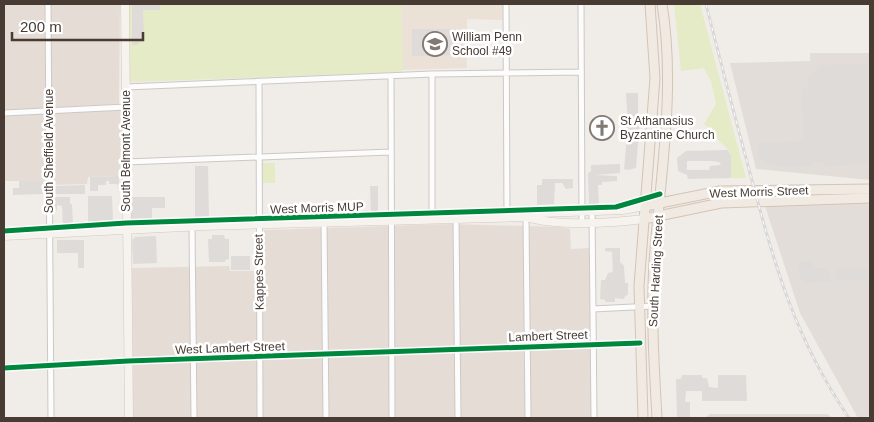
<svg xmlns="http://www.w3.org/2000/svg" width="874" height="422" viewBox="0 0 874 422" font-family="Arial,sans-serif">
<rect width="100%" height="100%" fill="#f0ece8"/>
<path fill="#e5ddd5" d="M4 4H120L119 104 4 110Z
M123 110 122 176 88 177 87 184 52 185V181H4V115Z
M449 224 560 227 570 229 571 249 590 248 592 418H133L132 268 229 266 230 271H264V230Z"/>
<path fill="#e3ddd9" d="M810 53H870V180L756 169 730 63 810 61Z
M870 201V418H858L800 313 764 203Z"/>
<path fill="#ece1d7" d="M401 4H503V20L467 19V68L402 70Z"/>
<path fill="#e5ebc6" d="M127 4H401L403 67 401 72 132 82 128 80Z
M674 4H700L746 178H731V156L728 150 704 124 716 104 711 81 704 68 681 71Z
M261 163H275V183H261Z"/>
<path fill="#dfdbd8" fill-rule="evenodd" d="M132 4H160V10H143L144 39 137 45H132Z
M412 29H460L461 55 412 56Z
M870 64V164L824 166V163H813V166H781L763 163V159H760L757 145H760V142L803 141 802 91 808 86V77L820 65Z
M626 93H638V119H636L640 121 636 168 627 170 624 169 628 126Z
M728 150 731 156V178L688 179 687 175 678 171 677 158 686 151ZM712 161 719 162 721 165 710 166 709 170H687V161Z
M620 164V173L595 175 617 176V181L602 182V185H598L599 206H591L589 204 588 173 591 171V165Z
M208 166 209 217H195V166Z
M119 176V190L117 184H109V181H106V185H98V191H90V177Z
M542 179H573V188L566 189 562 183H555L554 204 537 205V185H542Z
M19 181H43V194L13 195V188H19Z
M85 185V194H55V186Z
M370 186H378V212H371Z
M88 196H112L113 222 88 225Z
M52 197H70V204H72L73 226H63L62 206 57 205V211H53Z
M130 197H165V208H152V221H134L130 220Z
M212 235H224L225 239H229V259L225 260V262H209L208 239H212Z
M156 236 157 263 133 264 132 240 135 237Z
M57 240H84V268H78V253H57Z
M605 248H620V262L624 266 625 283H628V295L625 296 624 299 615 298V302H605V300L600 299 601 280H605L608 273 613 272 612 252 605 251Z
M231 256H250V270H231Z
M799 261H814V268H829L830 282 804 283 796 268 799 267Z
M870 268V280L836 281 835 269Z
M682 375H702V378H707L709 387 718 388V375H746L747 401H702V391H686L685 402H690V418H677L676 379H681Z
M710 414H827L833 418H705Z"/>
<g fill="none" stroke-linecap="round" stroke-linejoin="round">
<defs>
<path id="minor" d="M48 4 51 418
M506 4 507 217
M581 4 582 221
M432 74V218
M391 76 392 418
M259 81 260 418
M126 87 432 74 581 72
M4 113 126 107
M126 162 391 152
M592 211 594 418
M526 217 528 418
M456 218 458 418
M324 222 326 418
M192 227 194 418
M593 309 653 306
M4 368 128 361 640 343"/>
<path id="secondary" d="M125 4 129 418
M531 218 541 213 623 210 645 206
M4 236 203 226 526 217C559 227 610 223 644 219"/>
<path id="primary" d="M645 206 720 191 870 189
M644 219 721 203 870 198
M643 418 639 286 655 78 650 4
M657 418C654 366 651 314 654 262 660 176 676 90 662 4"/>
</defs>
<use href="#minor" stroke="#cdc8c4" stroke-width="7"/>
<use href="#secondary" stroke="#d2c9c0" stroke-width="9"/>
<use href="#primary" stroke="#d4c4b4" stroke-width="11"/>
<use href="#minor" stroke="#fdfcfc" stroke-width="5"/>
<use href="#secondary" stroke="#f6f2ee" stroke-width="8"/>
<use href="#primary" stroke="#f1eae3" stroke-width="9"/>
<defs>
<path id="rail" d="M706 4C720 60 735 117 750 173 775 266 794 337 849 418"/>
</defs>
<use href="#rail" stroke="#d9d8d8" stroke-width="3"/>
<use href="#rail" stroke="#fff" stroke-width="1" stroke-dasharray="4" stroke-linecap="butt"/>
<defs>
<path id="cycleway" d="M4 231 126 223 616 207 660 194
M4 368 128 361 640 343"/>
</defs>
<use href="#cycleway" stroke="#fff" stroke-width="8"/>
<use href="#cycleway" stroke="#00873e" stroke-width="5"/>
</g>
<defs>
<symbol id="school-ring" viewBox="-11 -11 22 22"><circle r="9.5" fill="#fff" stroke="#827973" stroke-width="1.5"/><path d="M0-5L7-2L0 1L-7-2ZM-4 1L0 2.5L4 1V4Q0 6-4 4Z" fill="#827973"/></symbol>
<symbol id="church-ring" viewBox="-11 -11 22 22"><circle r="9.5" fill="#fff" stroke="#827973" stroke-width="1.5"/><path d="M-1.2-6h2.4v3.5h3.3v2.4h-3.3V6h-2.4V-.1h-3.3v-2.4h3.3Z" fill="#827973"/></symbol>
</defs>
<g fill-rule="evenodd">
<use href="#school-ring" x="421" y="30" width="28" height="28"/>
<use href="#church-ring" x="588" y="114" width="28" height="28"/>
</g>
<g text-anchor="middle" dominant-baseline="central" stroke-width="5" stroke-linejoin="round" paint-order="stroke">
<g font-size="12" fill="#473b34" stroke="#fff" text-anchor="start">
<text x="452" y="37">William Penn<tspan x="452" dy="14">School #49</tspan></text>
<text x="620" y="121">St Athanasius<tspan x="620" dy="14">Byzantine Church</tspan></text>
</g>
<g font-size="12" fill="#473b34" stroke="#fff">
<text transform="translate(49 151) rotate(-90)">South Sheffield Avenue</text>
<text transform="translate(126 151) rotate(-90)">South Belmont Avenue</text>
<text transform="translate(759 192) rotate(-2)">West Morris Street</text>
<text transform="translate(317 208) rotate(-2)">West Morris MUP</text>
<text transform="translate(656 271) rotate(-87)">South Harding Street</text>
<text transform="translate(259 272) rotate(-91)">Kappes Street</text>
<text transform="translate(548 336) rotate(-2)">Lambert Street</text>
<text transform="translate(230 348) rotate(-2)">West Lambert Street</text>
</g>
</g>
<rect width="874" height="422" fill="none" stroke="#473b34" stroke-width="10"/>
<path d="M12 32v8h131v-8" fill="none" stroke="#473b34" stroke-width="2.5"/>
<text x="20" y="32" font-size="15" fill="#473b34" stroke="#ffffff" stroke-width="4" paint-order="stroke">200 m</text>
</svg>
